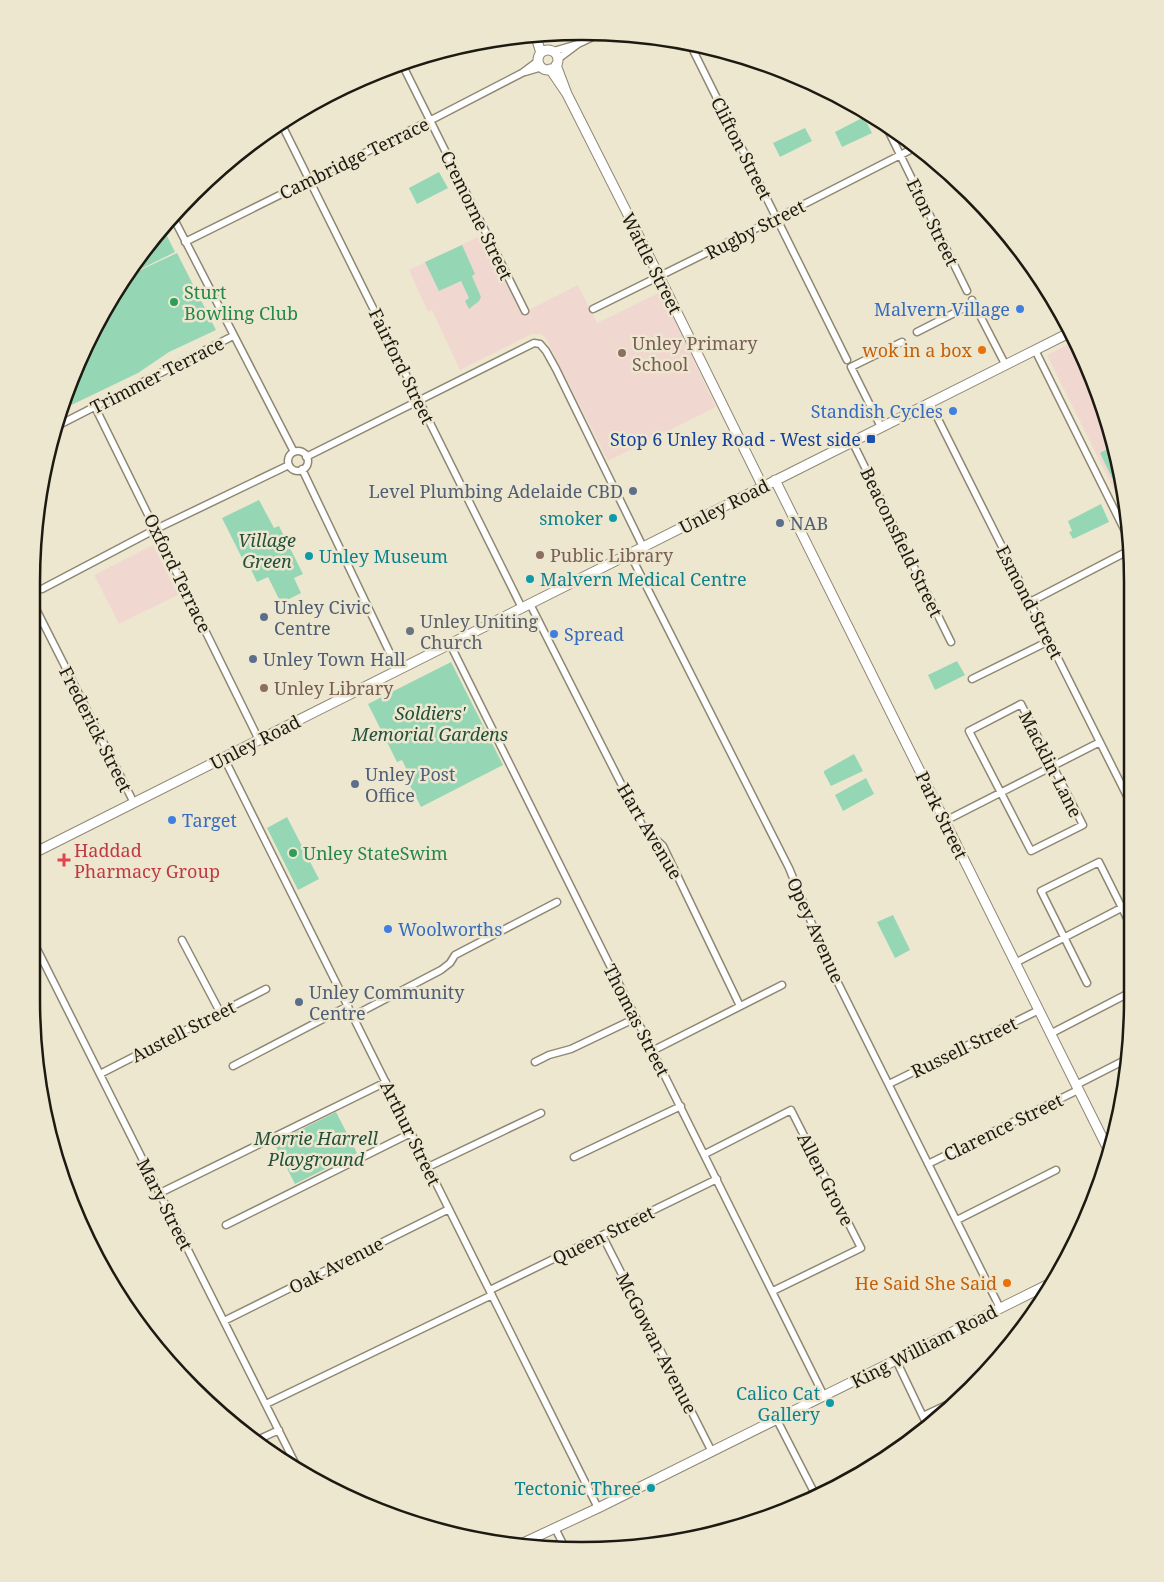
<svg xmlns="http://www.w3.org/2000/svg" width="1164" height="1582" viewBox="0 0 1164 1582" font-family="'Noto Serif',serif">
<rect width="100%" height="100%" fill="#eee7d0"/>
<path fill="#f0d7d0" d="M482 235 521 314 578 285 597 323 661 292 716 407 608 461 545 337 540 334H532L460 370 432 310 428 312 409 270Z
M1074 342 1091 372 1128 510V518L1047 355Z
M153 545 178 595 119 624 94 575Z"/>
<path fill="#95d7b4" d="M864 117 872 133 842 147 835 132Z
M805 128 812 141 780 157 773 143Z
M439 172 448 188 417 204 409 188Z
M163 228 175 252 133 273 132 274 177 253 216 330 169 352 138 373 61 410 88 339 124 276Z
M462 245 475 274 472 276 481 297 479 301 469 309 465 301 469 298 461 281 439 291 425 262Z
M1111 447 1121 485 1117 488 1100 453Z
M1122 487 1128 514 1116 490Z
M259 500 274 528 279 526 303 574 294 578 301 593 281 603 268 577 257 582 247 561 244 562 222 518Z
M1101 504 1109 522 1073 539 1069 532 1072 531 1068 521Z
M957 661 965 675 935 690 928 675Z
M451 662 503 765 421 807 406 778 410 776 402 760 397 762 368 704Z
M854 754 863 771 831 786 824 773V771Z
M866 778 874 794 843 811 835 795Z
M287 817 319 879 298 890 267 828Z
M893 915 910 950 895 958 877 922Z
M336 1112 357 1153 295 1184 274 1143Z"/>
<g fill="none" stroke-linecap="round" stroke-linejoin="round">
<defs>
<path id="street" d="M578 44 599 34
M690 44 847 360
M554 51 578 44 558 59
M402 64 525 311
M525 72 542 67
M281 123 522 608
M886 126 967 291
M173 217 294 452
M185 242 435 118 522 73 538 61
M972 300 1005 364
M593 309 777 218 916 147
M917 332 974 303
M1035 350 1128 537
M930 403 1130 802
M95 407 259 740
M55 427 233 336
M881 427 851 367 902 342
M852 441 951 642
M288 461a10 10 0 1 1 20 0a10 10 0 1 1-20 0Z
M306 457 534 343 540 344 546 351 556 369 643 547
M302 469 398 670
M630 554 789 868 828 963 1000 1308
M42 589 156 529 289 465
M32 601 134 803
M1030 602 1128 551
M530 604 643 827 663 846 740 1006
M450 644 824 1396
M972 679 1049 641
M1021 704 1083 825 1031 851 969 731Z
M224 758 598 1508
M945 821 1100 742
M31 937 299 1471
M182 940 220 1012
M1015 963 1131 903
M1087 983 1041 891 1099 862 1131 926
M353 1016 441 970 450 963 455 955 557 902
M1050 1034 1131 992
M652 1051 782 985
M535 1062 549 1055 571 1049 636 1018
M233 1066 348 1006
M100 1074 266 989
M889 1084 1039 1010
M1076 1085 1127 1059
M1103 1140 1112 1135
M705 1154 791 1110 861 1248 773 1291
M574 1157 681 1106
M928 1164 1078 1090
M428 1167 541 1113
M160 1193 386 1082
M957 1220 1056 1170
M226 1225 411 1133
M602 1235 712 1452
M490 1290 717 1179
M224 1321 449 1209
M896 1360 928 1427
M266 1404 492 1295
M923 1416 957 1400
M777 1420 817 1498
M255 1441 279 1430
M555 1528 564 1546"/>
<path id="secondary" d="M535 34 541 53
M538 60a10 10 0 1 1 20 0a10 10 0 1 1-20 0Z
M550 69 567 94 556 65
M567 94 659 276 763 487
M775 480 1109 1151
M32 854 1069 333
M523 1543 598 1508 1055 1281"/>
</defs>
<use href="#street" stroke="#8e8773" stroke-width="9"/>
<use href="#secondary" stroke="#8e8773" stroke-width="11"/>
<use href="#street" stroke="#fff" stroke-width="6"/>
<use href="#secondary" stroke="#fff" stroke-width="9"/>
</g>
<g fill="#2e9e5b" stroke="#eee7d0" stroke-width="2">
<circle cx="174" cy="302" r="5"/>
<circle cx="293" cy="853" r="5"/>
</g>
<g fill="#3f7fe0" stroke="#eee7d0" stroke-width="2">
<circle cx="1020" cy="309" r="5"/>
<circle cx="953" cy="411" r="5"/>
<circle cx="554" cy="634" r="5"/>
<circle cx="172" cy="820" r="5"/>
<circle cx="388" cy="929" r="5"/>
</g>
<g fill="#e8710a" stroke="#eee7d0" stroke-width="2">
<circle cx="982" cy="350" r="5"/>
<circle cx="1007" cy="1283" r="5"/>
</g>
<g fill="#8d6e63" stroke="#eee7d0" stroke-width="2">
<circle cx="622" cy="353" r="5"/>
<circle cx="540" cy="555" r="5"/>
<circle cx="264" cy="688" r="5"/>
</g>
<rect fill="#1a4fb4" stroke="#eee7d0" stroke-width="2" x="866" y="434" width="10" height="10" rx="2.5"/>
<g fill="#5c6f8a" stroke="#eee7d0" stroke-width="2">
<circle cx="633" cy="491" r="5"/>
<circle cx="780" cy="523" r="5"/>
<circle cx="264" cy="617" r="5"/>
<circle cx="253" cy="659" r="5"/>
<circle cx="355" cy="784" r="5"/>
<circle cx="299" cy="1002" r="5"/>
</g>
<g fill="#0f9aa8" stroke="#eee7d0" stroke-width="2">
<circle cx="613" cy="518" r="5"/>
<circle cx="309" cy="556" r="5"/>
<circle cx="530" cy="579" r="5"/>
<circle cx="830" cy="1403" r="5"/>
<circle cx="651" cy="1488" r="5"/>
</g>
<circle fill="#6b7280" stroke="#eee7d0" stroke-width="2" cx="410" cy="631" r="5"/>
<path fill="#e0444e" stroke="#eee7d0" stroke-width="2" d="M61.5 852.5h5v5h5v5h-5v5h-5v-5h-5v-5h5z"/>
<g text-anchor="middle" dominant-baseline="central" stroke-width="5" stroke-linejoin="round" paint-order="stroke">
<g font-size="18" fill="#1d1a12" stroke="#eee7d0">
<text transform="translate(742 148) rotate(63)">Clifton Street</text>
<text transform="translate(354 158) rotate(-26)">Cambridge Terrace</text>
<text transform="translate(477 215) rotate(64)">Cremorne Street</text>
<text transform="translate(933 222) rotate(64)">Eton Street</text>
<text transform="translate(755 229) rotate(-27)">Rugby Street</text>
<text transform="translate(652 263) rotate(63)">Wattle Street</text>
<text transform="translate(402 366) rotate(64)">Fairford Street</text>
<text transform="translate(157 375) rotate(-27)">Trimmer Terrace</text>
<text transform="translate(724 506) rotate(-27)">Unley Road</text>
<text transform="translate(902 542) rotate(64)">Beaconsfield Street</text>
<text transform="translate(178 573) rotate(64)">Oxford Terrace</text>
<text transform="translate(1030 602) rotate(63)">Esmond Street</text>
<text transform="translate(96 729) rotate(63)">Frederick Street</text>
<text transform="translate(255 742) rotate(-27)">Unley Road</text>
<text transform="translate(1051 764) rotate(63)">Macklin Lane</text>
<text transform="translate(942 815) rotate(64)">Park Street</text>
<text transform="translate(650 831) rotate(59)">Hart Avenue</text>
<text transform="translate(816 930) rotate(66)">Opey Avenue</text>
<text transform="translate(637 1020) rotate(63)">Thomas Street</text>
<text transform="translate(183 1031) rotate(-27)">Austell Street</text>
<text transform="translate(964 1047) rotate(-26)">Russell Street</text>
<text transform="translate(1003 1127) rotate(-26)">Clarence Street</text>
<text transform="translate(411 1133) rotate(64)">Arthur Street</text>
<text transform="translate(826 1179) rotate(63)">Allen Grove</text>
<text transform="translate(165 1204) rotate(63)">Mary Street</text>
<text transform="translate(603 1235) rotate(-26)">Queen Street</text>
<text transform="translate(336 1265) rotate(-27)">Oak Avenue</text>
<text transform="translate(657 1343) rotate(63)">McGowan Avenue</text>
<text transform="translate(924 1346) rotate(-27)">King William Road</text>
</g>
<g font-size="18" fill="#27864d" stroke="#eee7d0" text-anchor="start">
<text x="184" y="292">Sturt<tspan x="184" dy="21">Bowling Club</tspan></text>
<text x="303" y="853">Unley StateSwim</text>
</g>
<g font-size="18" fill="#366cbe" stroke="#eee7d0" text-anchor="start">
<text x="1010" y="309" text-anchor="end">Malvern Village</text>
<text x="943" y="411" text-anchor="end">Standish Cycles</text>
<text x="564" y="634">Spread</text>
<text x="182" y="820">Target</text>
<text x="398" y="929">Woolworths</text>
</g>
<g font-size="18" fill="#785e54" stroke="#eee7d0" text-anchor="start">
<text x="632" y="343">Unley Primary<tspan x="632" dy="21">School</tspan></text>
<text x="550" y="555">Public Library</text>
<text x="274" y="688">Unley Library</text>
</g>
<g font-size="18" fill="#c56008" stroke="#eee7d0" text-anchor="end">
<text x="972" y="350">wok in a box</text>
<text x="997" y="1283">He Said She Said</text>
</g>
<g font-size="18" fill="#164399" stroke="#eee7d0" text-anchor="end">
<text x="861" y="439">Stop 6 Unley Road - West side</text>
</g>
<g font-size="18" fill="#4e5e75" stroke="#eee7d0" text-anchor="start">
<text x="623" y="491" text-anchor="end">Level Plumbing Adelaide CBD</text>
<text x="790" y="523">NAB</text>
<text x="274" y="607">Unley Civic<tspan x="274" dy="21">Centre</tspan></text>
<text x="263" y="659">Unley Town Hall</text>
<text x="365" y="774">Unley Post<tspan x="365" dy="21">Office</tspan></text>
<text x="309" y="992">Unley Community<tspan x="309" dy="21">Centre</tspan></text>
</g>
<g font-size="18" fill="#0d838f" stroke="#eee7d0" text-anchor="end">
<text x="603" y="518">smoker</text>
<text x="319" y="556" text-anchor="start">Unley Museum</text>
<text x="540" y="579" text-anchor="start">Malvern Medical Centre</text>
<text x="820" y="1393">Calico Cat<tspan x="820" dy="21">Gallery</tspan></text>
<text x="641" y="1488">Tectonic Three</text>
</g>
<g font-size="18" font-style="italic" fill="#23503b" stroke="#eee7d0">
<text x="267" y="540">Village<tspan x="267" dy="21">Green</tspan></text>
<text x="430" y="713">Soldiers'<tspan x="430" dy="21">Memorial Gardens</tspan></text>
<text x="316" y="1138">Morrie Harrell<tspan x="316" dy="21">Playground</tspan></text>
</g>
<g font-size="18" fill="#5b616d" stroke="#eee7d0" text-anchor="start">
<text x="420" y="621">Unley Uniting<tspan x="420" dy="21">Church</tspan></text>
</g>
<g font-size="18" fill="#be3a42" stroke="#eee7d0" text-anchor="start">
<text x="74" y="850">Haddad<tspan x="74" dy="21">Pharmacy Group</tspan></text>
</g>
</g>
<path d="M0 0H1164V1582H0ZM582 40H582A542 542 0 0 1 1124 582V1000A542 542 0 0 1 582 1542H582A542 542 0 0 1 40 1000V582A542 542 0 0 1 582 40Z" fill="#eee7d0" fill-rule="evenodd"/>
<path fill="none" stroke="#1d1a12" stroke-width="2.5" d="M582 40H582A542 542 0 0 1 1124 582V1000A542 542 0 0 1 582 1542H582A542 542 0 0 1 40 1000V582A542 542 0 0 1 582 40Z"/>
</svg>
